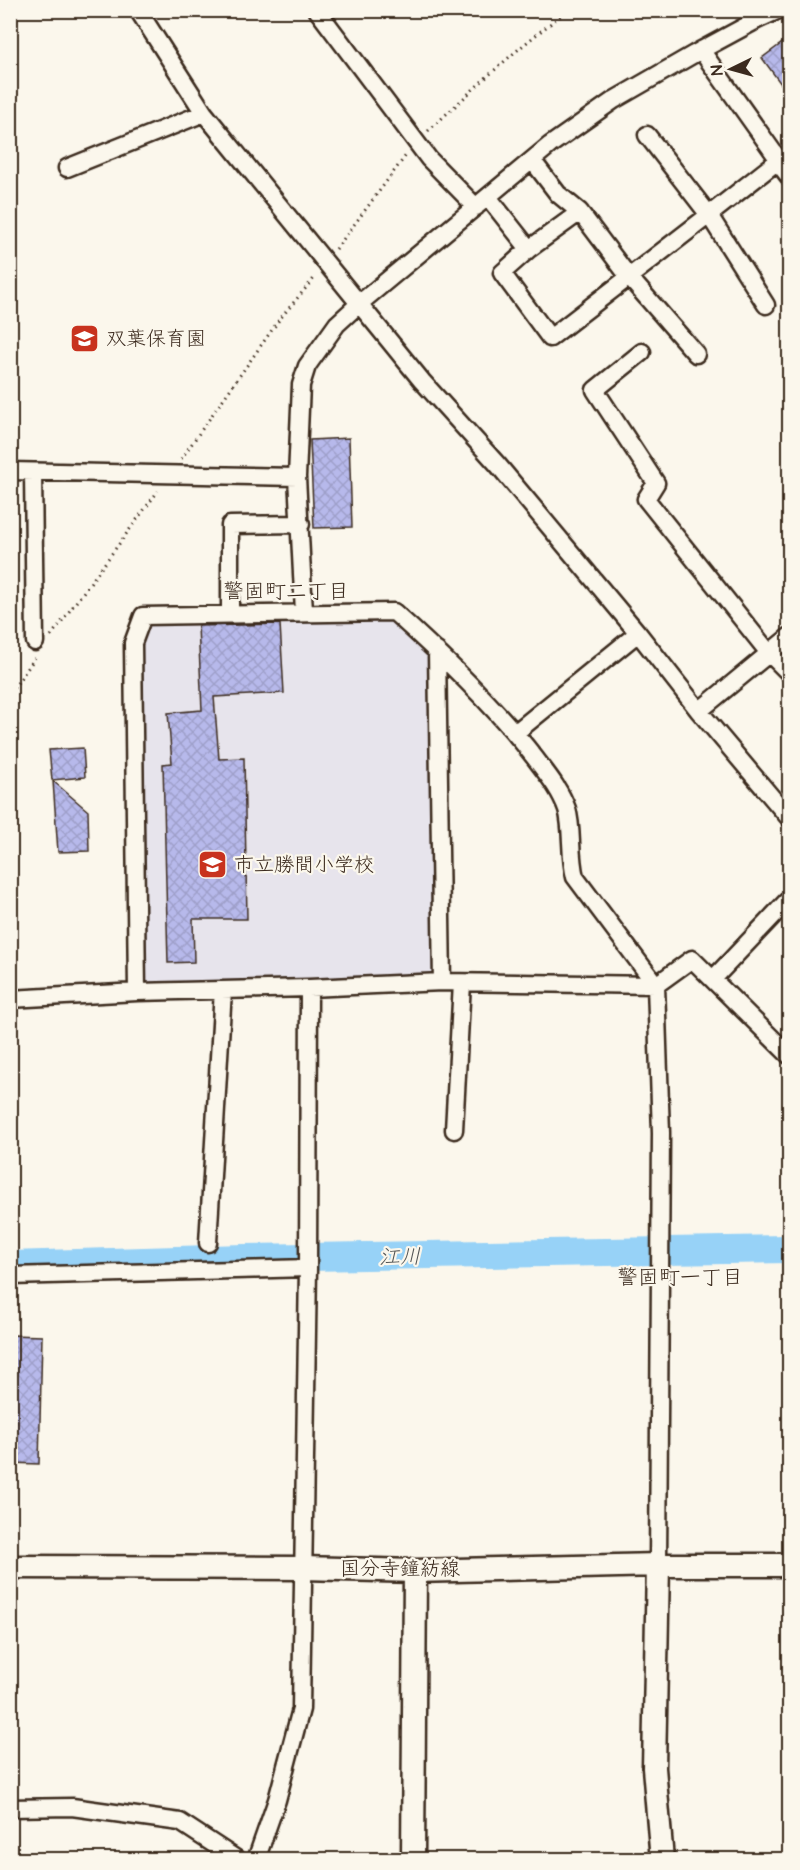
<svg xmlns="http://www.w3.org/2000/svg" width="800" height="1870" viewBox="0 0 800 1870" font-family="'Architects Daughter','Klee One',sans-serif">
<defs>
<pattern id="building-cross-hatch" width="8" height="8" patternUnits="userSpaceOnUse" patternTransform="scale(1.5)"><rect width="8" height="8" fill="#b7b9eb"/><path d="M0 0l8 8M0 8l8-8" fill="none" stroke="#9e9fc9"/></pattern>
</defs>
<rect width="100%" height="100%" fill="#fbf7ec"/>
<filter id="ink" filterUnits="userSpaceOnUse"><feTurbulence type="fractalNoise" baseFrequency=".0167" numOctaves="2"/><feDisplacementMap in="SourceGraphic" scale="12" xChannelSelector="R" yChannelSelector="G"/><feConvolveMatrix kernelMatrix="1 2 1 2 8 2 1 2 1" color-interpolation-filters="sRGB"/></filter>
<g filter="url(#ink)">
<path fill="#e7e4ec" d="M394 612 437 651 442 982 137 992 133 643 143 616Z"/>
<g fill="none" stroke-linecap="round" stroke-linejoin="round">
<path stroke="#97d2f7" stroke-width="28" d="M10 1265 244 1258 790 1249"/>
</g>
<path fill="url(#building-cross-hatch)" stroke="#3b2a1e" stroke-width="1.5" d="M789 38V95L762 58Z
M349 438 352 527 314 528 310 440Z
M280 624 284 693 214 697 219 759 244 758 247 919H193L194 962 168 963 163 764 172 763 168 713 202 710 198 626Z
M83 748 85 777 52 780 49 750Z
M53 781 88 811 89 851 58 852Z
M10 1335 42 1336 39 1464 10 1463Z"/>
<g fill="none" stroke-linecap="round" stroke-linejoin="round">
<defs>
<path id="street" d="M138 10 204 113 422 381 498 465 638 633 699 711 790 819
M317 10 429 159 476 207
M647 135 709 215 779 160 701 50
M532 160 558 194 580 212
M777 161 790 178
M67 168 204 113
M488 197 529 249 502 273 550 338 629 277 696 354
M529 249 580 212 629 277 709 215 766 305
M642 352 595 390 656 483 646 499 769 653 790 674
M10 471 297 477
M33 472 35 642
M304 612 297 477 301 385 307 366 337 324 360 303 550 145 614 100 694 54 757 20 779 10
M230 614V525L301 524
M437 651 442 982
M699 711 790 636
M515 733 638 633
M714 978 790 898
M137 992 133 643 143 616 394 612C444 657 494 705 535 758 547 774 560 789 567 809 573 829 569 854 575 877L656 985 661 1133 658 1565
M10 999 137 992 309 988 442 982 656 985 692 959 790 1056
M454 1130 462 983
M208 1243 223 990
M10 1276 308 1268
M10 1808 72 1807 180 1822 238 1860
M256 1860 277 1800 301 1709 308 1268 309 988"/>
<path id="secondary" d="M658 1565 654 1768 662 1860
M10 1567 303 1568 415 1571 658 1565H790
M413 1860 415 1571"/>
</defs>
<use href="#street" stroke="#3b2a1e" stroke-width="21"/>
<use href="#secondary" stroke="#3b2a1e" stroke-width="27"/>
<path stroke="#3b2a1e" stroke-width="3" stroke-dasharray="1.5 4.5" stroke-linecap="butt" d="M428 131C474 89 518 46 569 10
M336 249 407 154
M181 459 279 320 316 276
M51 636 158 491
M10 693 35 658"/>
<use href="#street" stroke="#fbf7ec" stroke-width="16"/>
<use href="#secondary" stroke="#fbf7ec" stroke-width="22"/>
</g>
</g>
<defs>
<symbol id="school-square" viewBox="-11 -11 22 22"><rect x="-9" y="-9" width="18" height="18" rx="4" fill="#c8321e" stroke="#fbf7ec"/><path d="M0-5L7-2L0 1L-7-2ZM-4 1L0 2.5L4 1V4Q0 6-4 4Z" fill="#fff"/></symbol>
</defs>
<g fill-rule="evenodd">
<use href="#school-square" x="68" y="322" width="33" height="33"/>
<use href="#school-square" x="196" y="848" width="33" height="33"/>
</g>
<g text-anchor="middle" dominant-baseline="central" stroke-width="4.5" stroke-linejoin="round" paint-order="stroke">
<g font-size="20" fill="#3b2a1e" stroke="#fbf7ec" text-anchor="start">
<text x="106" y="339">双葉保育園</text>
<text x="234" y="865">市立勝間小学校</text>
</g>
<g font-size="20" fill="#3b2a1e" stroke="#fbf7ec">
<text x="400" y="1569">国分寺鐘紡線</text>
</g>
<g font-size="21" fill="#3b2a1e" stroke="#fbf7ec">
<text x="286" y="591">警固町二丁目</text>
<text x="680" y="1277">警固町一丁目</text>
</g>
<g font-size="21" font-style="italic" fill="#525454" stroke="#fbf7ec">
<text transform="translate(400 1257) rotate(-1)">江川</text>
</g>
</g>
<rect width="800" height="1870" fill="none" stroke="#fbf7ec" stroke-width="36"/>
<rect x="18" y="18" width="764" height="1834" fill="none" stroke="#3b2a1e" stroke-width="2" filter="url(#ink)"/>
<g transform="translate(731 69) rotate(265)" stroke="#fbf7ec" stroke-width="4.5" paint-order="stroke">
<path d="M0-4.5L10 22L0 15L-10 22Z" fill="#3b2a1e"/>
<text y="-9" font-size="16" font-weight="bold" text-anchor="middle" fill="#3b2a1e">N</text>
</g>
</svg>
